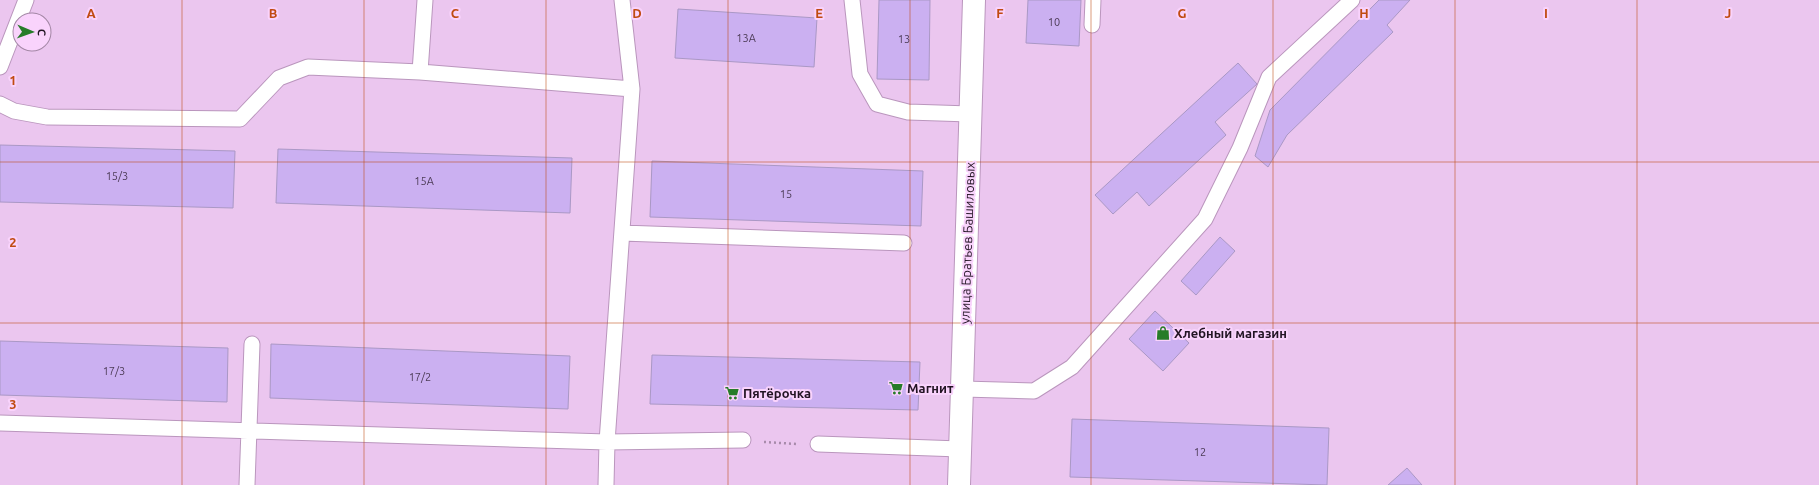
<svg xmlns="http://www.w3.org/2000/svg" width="1819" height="485" viewBox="0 0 1819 485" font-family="Ubuntu,sans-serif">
<rect width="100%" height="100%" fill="#ebc6ef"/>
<path fill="#cbb0f1" stroke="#aa98c5" d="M879 0H930L929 80 877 79Z
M1028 0H1081L1079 46 1026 43Z
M1379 0H1410L1387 25 1393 32 1287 135 1268 167 1255 156 1270 110Z
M678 9 817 18 814 67 675 58Z
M1238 63 1257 84 1215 122 1226 135 1149 206 1137 192 1113 214 1095 195Z
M0 145 235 151 233 208 0 202Z
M278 149 572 158 570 213 276 203Z
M652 161 923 171 921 226 650 217Z
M1220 237 1235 251 1196 295 1181 281Z
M1155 311 1189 343 1163 371 1129 339Z
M0 341 228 348 227 402 0 395Z
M271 344 570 356 568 409 270 398Z
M652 355 920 362 918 410 650 404Z
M1072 419 1329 428 1327 485 1070 477Z
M1407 468 1422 485H1388Z"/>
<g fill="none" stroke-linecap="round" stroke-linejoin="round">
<defs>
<path id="service" d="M425 0 420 72 632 89
M852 0 860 74 877 104 908 112 970 114
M1092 25 1093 0
M0 67 26 0
M0 104 14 111 47 117 240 119 279 78 308 67 420 72
M622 233 904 243
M963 389 1034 391 1072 367 1205 219 1240 148 1269 77 1352 0
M0 423 607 442 743 440
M818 444 960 449
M247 485 252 344
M606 485 607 442 632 89 622 0"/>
<path id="tertiary" d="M959 485 974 0"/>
</defs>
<use href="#service" stroke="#ba96bd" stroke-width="17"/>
<use href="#tertiary" stroke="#ba96bd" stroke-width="24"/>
<path stroke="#a78aaa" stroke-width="2.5" stroke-dasharray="2 3" stroke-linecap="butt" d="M764 442 797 444"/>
<use href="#service" stroke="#fff" stroke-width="15"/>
<use href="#tertiary" stroke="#fff" stroke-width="22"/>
</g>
<path fill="none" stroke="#c04b11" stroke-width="1" stroke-opacity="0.55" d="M182 0V485M364 0V485M546 0V485M728 0V485M910 0V485M1091 0V485M1273 0V485M1455 0V485M1637 0V485M0 162H1819M0 323H1819"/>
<defs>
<symbol id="shop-bare" viewBox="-9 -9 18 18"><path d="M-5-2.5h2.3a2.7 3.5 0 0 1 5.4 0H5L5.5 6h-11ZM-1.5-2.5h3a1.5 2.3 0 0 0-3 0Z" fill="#267c29" stroke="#f9d3fc" stroke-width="2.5" paint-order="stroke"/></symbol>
<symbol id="supermarket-bare" viewBox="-9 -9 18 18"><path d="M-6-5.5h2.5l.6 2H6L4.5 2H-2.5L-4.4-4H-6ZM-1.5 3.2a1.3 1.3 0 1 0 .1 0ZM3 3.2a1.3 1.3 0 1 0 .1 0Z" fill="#267c29" stroke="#f9d3fc" stroke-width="2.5" paint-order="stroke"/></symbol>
</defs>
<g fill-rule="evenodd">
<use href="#shop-bare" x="1153" y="323" width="20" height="20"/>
<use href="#supermarket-bare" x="886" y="378" width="20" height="20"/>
<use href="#supermarket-bare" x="722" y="383" width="20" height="20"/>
</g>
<g text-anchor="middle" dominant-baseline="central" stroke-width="4" stroke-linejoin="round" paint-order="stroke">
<g font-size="11" fill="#4c3b56">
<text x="1054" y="22">10</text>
<text x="746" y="38">13А</text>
<text x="904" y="39">13</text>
<text x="117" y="176">15/3</text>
<text x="424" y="181">15А</text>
<text x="786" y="194">15</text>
<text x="114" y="371">17/3</text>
<text x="420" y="377">17/2</text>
<text x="1200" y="452">12</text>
</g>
<g font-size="13" fill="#221423" stroke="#f9d3fc">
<text transform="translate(967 243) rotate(-88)">улица Братьев Башиловых</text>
</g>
<g font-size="13" font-weight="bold" fill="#221423" stroke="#f9d3fc" text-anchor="start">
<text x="1174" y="333">Хлебный магазин</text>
<text x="907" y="388">Магнит</text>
<text x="743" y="393">Пятёрочка</text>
</g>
</g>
<g font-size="13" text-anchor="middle" font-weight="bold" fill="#c04b11" stroke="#f9d3fc" stroke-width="4" stroke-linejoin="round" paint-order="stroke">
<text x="91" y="18">A</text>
<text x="273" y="18">B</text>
<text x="455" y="18">C</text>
<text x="637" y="18">D</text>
<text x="819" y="18">E</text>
<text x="1000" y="18">F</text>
<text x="1182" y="18">G</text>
<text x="1364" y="18">H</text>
<text x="1546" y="18">I</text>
<text x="1728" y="18">J</text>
<text x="13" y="85">1</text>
<text x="13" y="247">2</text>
<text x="13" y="409">3</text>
</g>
<g transform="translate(32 32) rotate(92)"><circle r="19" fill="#f9d3fc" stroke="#a387a5"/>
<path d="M0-3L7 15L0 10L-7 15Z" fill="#267c29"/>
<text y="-6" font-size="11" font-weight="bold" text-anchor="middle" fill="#221423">С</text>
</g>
</svg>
